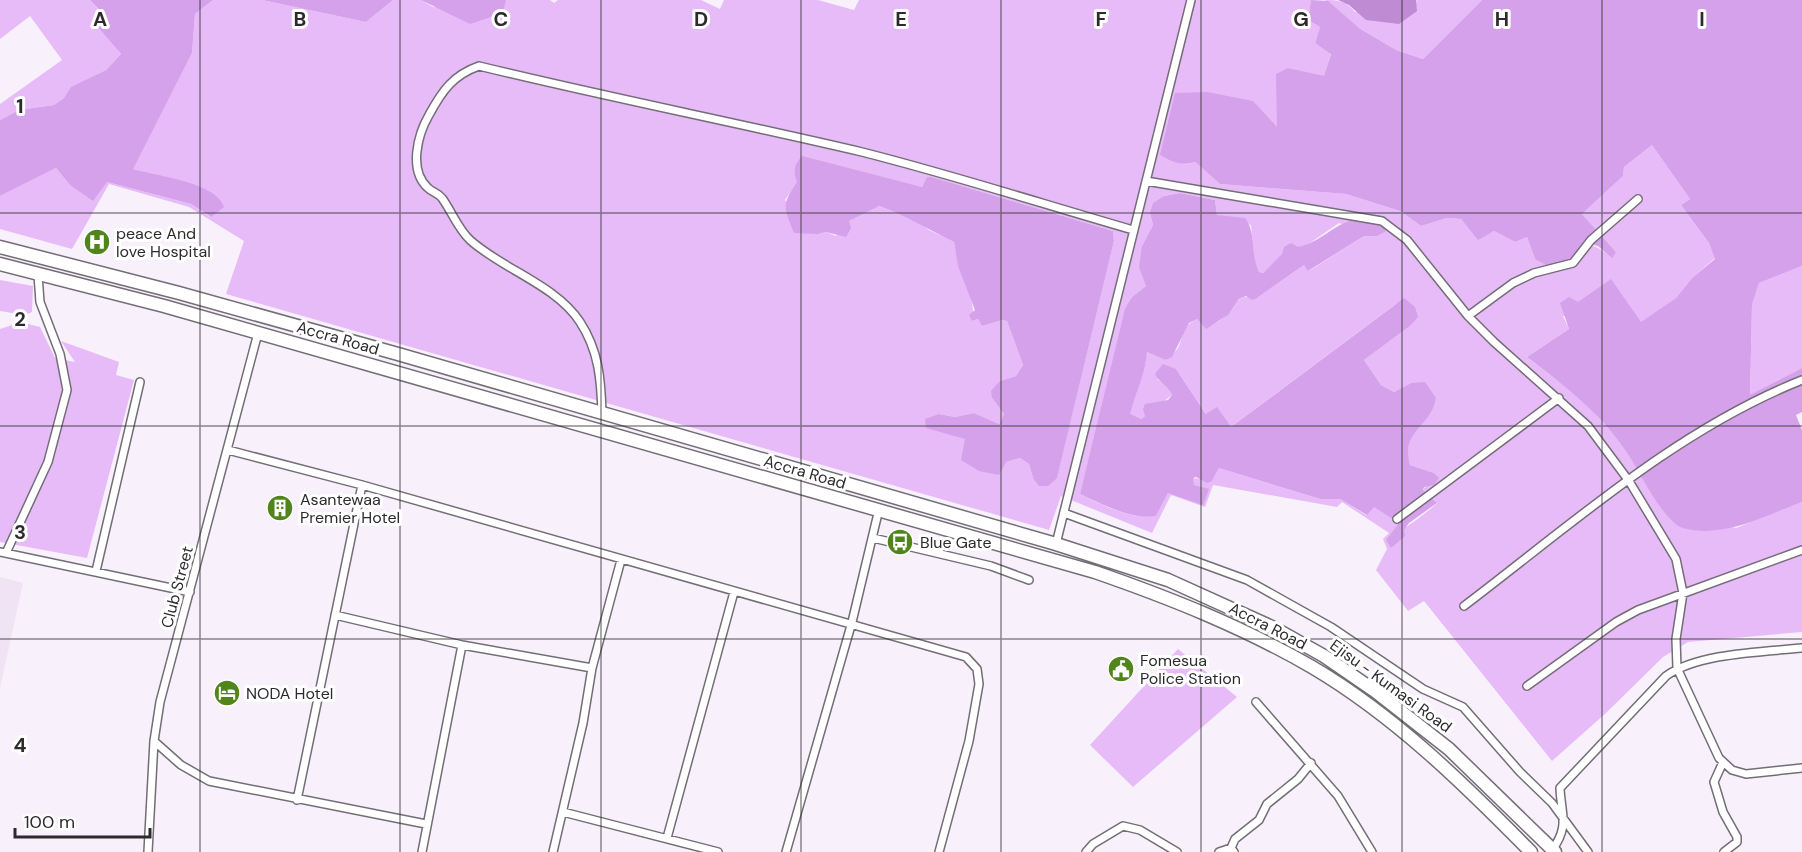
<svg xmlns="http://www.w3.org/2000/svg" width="1802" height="852" viewBox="0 0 1802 852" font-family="'DM Sans',sans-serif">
<rect width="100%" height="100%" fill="#f8f1fc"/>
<path fill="#efe3f4" d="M0 577 23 583 0 688Z"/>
<path fill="#e6bbf8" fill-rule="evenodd" d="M0 0H90L104 16 95 24 121 54 106 70 72 87 64 98 54 105 19 110 0 120V104L62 60 30 16 0 39Z
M213 0H262L366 22 393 0H421L433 7 502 13 506 0H550L554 3 558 0H701L720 9 724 0H818L854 10 859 0H1311L1308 20 1320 27 1315 43 1331 53 1324 77 1288 68 1277 128 1184 165 1195 162 1220 184 1346 194 1400 211 1421 226 1447 218 1461 219 1478 239 1494 231 1515 242 1527 237 1535 259C1567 249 1584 233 1611 257L1616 252 1582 214 1623 176 1624 167 1652 145 1690 199 1681 205 1709 243 1715 258 1692 278 1676 298 1641 323 1563 316 1569 329 1527 357 1584 401 1620 441 1666 514 1736 528 1802 502V632L1688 642 1663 657 1606 713 1552 761 1424 601 1408 611 1376 570 1387 549 1383 539 1389 533 1342 502 1337 507 1213 485 1205 507 1171 495 1152 533 1061 496 1049 530 226 294 244 241 189 207 109 184 72 249 0 229V196L56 168 70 185 107 182 191 204 210 217 194 185 132 169 192 53 195 14ZM867 174 922 187 927 178 932 177 1113 231 1114 241 1057 477 1033 478 1029 464 1020 458 1006 462 965 439 939 414 955 417 974 413 999 424 1004 414 992 398 1000 381 1016 376 1023 365 1007 321 1002 320 982 326 978 319 972 321C978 300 957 268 954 242L929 230 911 217 878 206 849 221 836 236 826 232 818 234 785 200 797 182ZM1180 193 1215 200 1217 215 1251 225 1255 264 1259 272 1263 273 1283 254 1307 245 1339 223 1377 236H1364L1309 271 1304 265 1257 298C1234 294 1240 303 1227 315 1221 321 1213 324 1206 328L1197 319C1183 326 1184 333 1179 346 1177 351 1170 356 1165 360L1147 352C1146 374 1135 393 1129 415L1141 419 1172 395 1169 388 1157 379 1176 369 1207 415 1231 427 1397 303 1417 317 1410 326 1364 360 1381 385 1394 392 1411 383 1420 426 1410 435 1407 455 1410 465 1434 473 1423 490 1437 503C1430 511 1397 534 1386 540L1400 523 1373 506 1366 515 1340 499H1320L1219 468 1212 481 1193 478V485L1200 487 1168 493 1156 516C1135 521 1099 504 1080 494L1132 297 1146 286 1142 246 1153 225 1150 213 1164 196Z
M1325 0C1338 0 1347 1 1355 12L1417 2 1416 0H1482L1423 59 1396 50 1359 28Z
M1802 266V368L1750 396 1752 305 1759 283Z
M0 280 33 286 32 312 25 315 0 311Z
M21 322 40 327 55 358 75 362 61 341 119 362 116 375 134 380 87 558 0 542V329Z
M1178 649 1237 697 1133 787 1090 745Z"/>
<path fill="#d5a1ea" d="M90 0H213L195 14 192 53 133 169C156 176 216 182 224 207L211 217 191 204 107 182 93 201 70 185 56 168 0 196V120L19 110 54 105 64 98 71 87 106 70 121 54 95 24 104 15Z
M262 0H393L366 22Z
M421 0H506L503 13 470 24Z
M1311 0 1328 1 1359 28 1396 50 1423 59 1482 0H1802V266L1759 283 1752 305 1750 395 1802 368V412L1796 415 1802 430V502C1765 516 1724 539 1683 528 1665 523 1641 475 1631 459 1605 416 1566 387 1527 357L1569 329 1560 303 1569 297 1578 302 1611 279 1641 322 1676 298 1692 278 1715 259 1709 243 1681 205 1690 199 1652 145 1624 167 1623 176 1582 214 1616 252 1612 258 1598 246 1585 243 1571 259 1548 266 1535 259 1527 237 1515 242 1494 231 1478 240 1461 219 1447 218 1421 226 1400 211 1346 194 1220 184 1195 162C1180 166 1173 162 1160 155L1175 93 1207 92 1253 101 1277 127 1276 74 1288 68 1324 76 1331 54 1315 43 1320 27 1308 20Z
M802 156 922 187 927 177H932L1113 231 1114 241 1057 478 1048 486H1039L1033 478 1029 464 1020 458 1006 462 999 475 979 471 961 460 965 439 926 428 925 419 939 414 955 417 974 413 999 424 1004 414 992 398 991 391 1000 381 1016 376 1023 365 1007 321 1002 320 982 326 978 319 972 321 969 315 975 310 958 266 954 242C929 230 906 215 879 206L849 221 851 228 846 237 826 232 818 234 794 233C784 208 781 205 797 182 793 171 794 165 802 156Z
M1180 193 1215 200 1217 215 1245 218C1257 234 1250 254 1259 272L1263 273 1282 254 1284 247 1291 243 1298 247C1333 239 1343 205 1385 227L1386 231 1377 236H1364L1308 271 1304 265 1257 298 1252 300 1246 296 1239 299 1228 315 1206 329 1197 319 1189 323 1172 357 1165 360 1147 352C1146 374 1135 393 1130 414L1141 419 1145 416 1143 409 1145 404 1168 400 1172 395C1168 385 1159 383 1155 374L1163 364 1176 369 1206 414 1217 407 1231 427 1404 298 1415 307 1418 317 1410 326 1364 360 1381 385 1394 392 1411 383 1425 382 1436 398C1431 428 1400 430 1410 465L1434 473 1439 478 1434 485 1424 487 1423 490 1437 503 1409 523 1404 530 1405 536 1391 548 1386 540 1399 523 1374 507 1367 515 1340 499H1320L1219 468 1212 481 1207 483 1196 477 1193 478 1194 485 1209 489 1203 505 1168 493 1156 516C1134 521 1099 503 1080 494L1125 309 1132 297 1146 286 1139 267 1142 246 1153 225 1150 213 1153 203 1164 196Z"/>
<path fill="#bf8cd4" d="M1338 0H1416L1417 11 1399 24 1366 20 1349 5Z"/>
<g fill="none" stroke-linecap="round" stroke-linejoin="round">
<defs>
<path id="minor" d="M1146 181 1382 221 1407 240 1468 316 1494 342 1588 426 1629 481 1676 559 1683 593 1676 639 1677 668 1719 758 1732 770 1746 774 1802 768
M1468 316 1513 283 1534 273 1573 263 1591 240 1638 199
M602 413C601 380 599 351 580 322 556 285 502 269 470 240 458 229 452 212 442 198 438 193 432 192 428 188 408 170 418 134 429 115 442 91 453 75 479 66 606 97 734 122 862 152 953 175 1043 204 1133 230
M228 450 362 485 966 657 977 669 979 684 969 741 939 852
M1064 513 1247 580 1331 627 1423 689 1463 707 1520 772 1552 803 1588 852
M1397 519 1559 398
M873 538 991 566 1029 580
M1056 544 1191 0
M0 552 190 592
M6 553 48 462 67 390 60 354 40 302 38 275
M96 571 140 382
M1464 606C1571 525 1676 430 1802 380
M335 615 462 645 592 668
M1527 686 1616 622 1638 610 1802 550
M1256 702 1338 796 1372 852
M154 741 181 765 209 781 426 824
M1723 762 1714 782 1723 812 1737 837V842L1724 852
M297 800 362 485
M563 812 718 852
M667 838 734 592
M1552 850C1570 826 1561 814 1560 788L1666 676C1698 653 1762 652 1802 648
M148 852 154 741 160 702 258 333
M422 852 462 645
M553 852 583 723 592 668 621 560
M786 852 852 622 879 509
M1086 852 1093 844 1123 826 1140 830 1177 852
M1219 852 1231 848
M1234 852 1231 848 1235 839 1259 820 1267 804 1298 779 1311 763"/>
<path id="trunk" d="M0 247 179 293 398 354 1056 544 1168 580 1274 628 1324 656 1375 691 1449 749 1555 852
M0 264 164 306 1095 572C1170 598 1243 627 1312 667 1395 716 1464 784 1531 852"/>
</defs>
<use href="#minor" stroke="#736d76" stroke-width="10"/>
<use href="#trunk" stroke="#736d76" stroke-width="15"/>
<use href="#minor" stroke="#fff" stroke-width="7"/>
<use href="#trunk" stroke="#fff" stroke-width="12"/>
</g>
<path fill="none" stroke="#2d2a2e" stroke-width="1.5" stroke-opacity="0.55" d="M200 0V852M400 0V852M601 0V852M801 0V852M1001 0V852M1201 0V852M1402 0V852M1602 0V852M0 213H1802M0 426H1802M0 639H1802"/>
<defs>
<symbol id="hospital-disc" viewBox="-11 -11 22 22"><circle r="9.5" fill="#51841a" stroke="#fff"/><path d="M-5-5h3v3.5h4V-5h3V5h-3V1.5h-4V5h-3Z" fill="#fff"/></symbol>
<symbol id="building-disc" viewBox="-11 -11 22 22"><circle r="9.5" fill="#51841a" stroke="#fff"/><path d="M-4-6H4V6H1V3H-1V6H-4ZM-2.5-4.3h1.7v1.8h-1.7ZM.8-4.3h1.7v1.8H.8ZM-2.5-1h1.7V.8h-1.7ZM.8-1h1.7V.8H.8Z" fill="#fff"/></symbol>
<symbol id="bus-disc" viewBox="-11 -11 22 22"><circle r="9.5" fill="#51841a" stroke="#fff"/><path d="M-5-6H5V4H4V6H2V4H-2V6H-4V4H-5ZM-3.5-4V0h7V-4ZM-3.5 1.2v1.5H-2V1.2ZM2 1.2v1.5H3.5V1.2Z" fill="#fff"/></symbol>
<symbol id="civic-disc" viewBox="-11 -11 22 22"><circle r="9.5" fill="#51841a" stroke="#fff"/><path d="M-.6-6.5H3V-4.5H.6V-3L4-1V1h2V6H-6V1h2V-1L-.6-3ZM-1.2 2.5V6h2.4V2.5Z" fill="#fff"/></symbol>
<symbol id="hotel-disc" viewBox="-11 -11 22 22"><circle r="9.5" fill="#51841a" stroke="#fff"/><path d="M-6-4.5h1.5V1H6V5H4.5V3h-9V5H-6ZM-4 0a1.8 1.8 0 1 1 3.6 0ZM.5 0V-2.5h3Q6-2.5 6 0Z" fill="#fff"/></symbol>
</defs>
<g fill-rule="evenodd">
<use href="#hospital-disc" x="82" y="227" width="30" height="30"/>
<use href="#building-disc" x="265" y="493" width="30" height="30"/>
<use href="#bus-disc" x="885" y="527" width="30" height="30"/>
<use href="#civic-disc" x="1106" y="654" width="30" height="30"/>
<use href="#hotel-disc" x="212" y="678" width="30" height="30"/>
</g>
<g text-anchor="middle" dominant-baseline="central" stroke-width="6" stroke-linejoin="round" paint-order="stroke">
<g font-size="16" fill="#2d2a2e" stroke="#fff" text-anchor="start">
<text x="116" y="233">peace And<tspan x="116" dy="18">love Hospital</tspan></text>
<text x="300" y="499">Asantewaa<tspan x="300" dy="18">Premier Hotel</tspan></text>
<text x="920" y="542">Blue Gate</text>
<text x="1140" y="660">Fomesua<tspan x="1140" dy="18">Police Station</tspan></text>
<text x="246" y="693">NODA Hotel</text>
</g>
<g font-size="16" fill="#2d2a2e" stroke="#fff">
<text transform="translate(338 338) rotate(16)">Accra Road</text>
<text transform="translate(805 472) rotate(16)">Accra Road</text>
<text transform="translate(177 587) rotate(-75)">Club Street</text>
<text transform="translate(1268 626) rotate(27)">Accra Road</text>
<text transform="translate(1391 686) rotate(36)">Ejisu - Kumasi Road</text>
</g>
</g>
<g font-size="20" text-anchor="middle" font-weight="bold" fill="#2d2a2e" stroke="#fff" stroke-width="6" stroke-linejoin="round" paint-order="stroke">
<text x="100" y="26">A</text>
<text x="300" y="26">B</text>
<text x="501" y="26">C</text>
<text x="701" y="26">D</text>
<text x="901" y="26">E</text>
<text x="1101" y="26">F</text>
<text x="1301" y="26">G</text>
<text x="1502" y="26">H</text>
<text x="1702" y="26">I</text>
<text x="20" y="113">1</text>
<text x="20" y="326">2</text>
<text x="20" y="539">3</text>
<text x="20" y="752">4</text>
</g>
<path d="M15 828v9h135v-9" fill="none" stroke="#2d2a2e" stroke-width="3"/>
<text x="24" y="828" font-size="18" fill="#2d2a2e" stroke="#ffffff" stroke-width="4.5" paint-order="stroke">100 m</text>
</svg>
